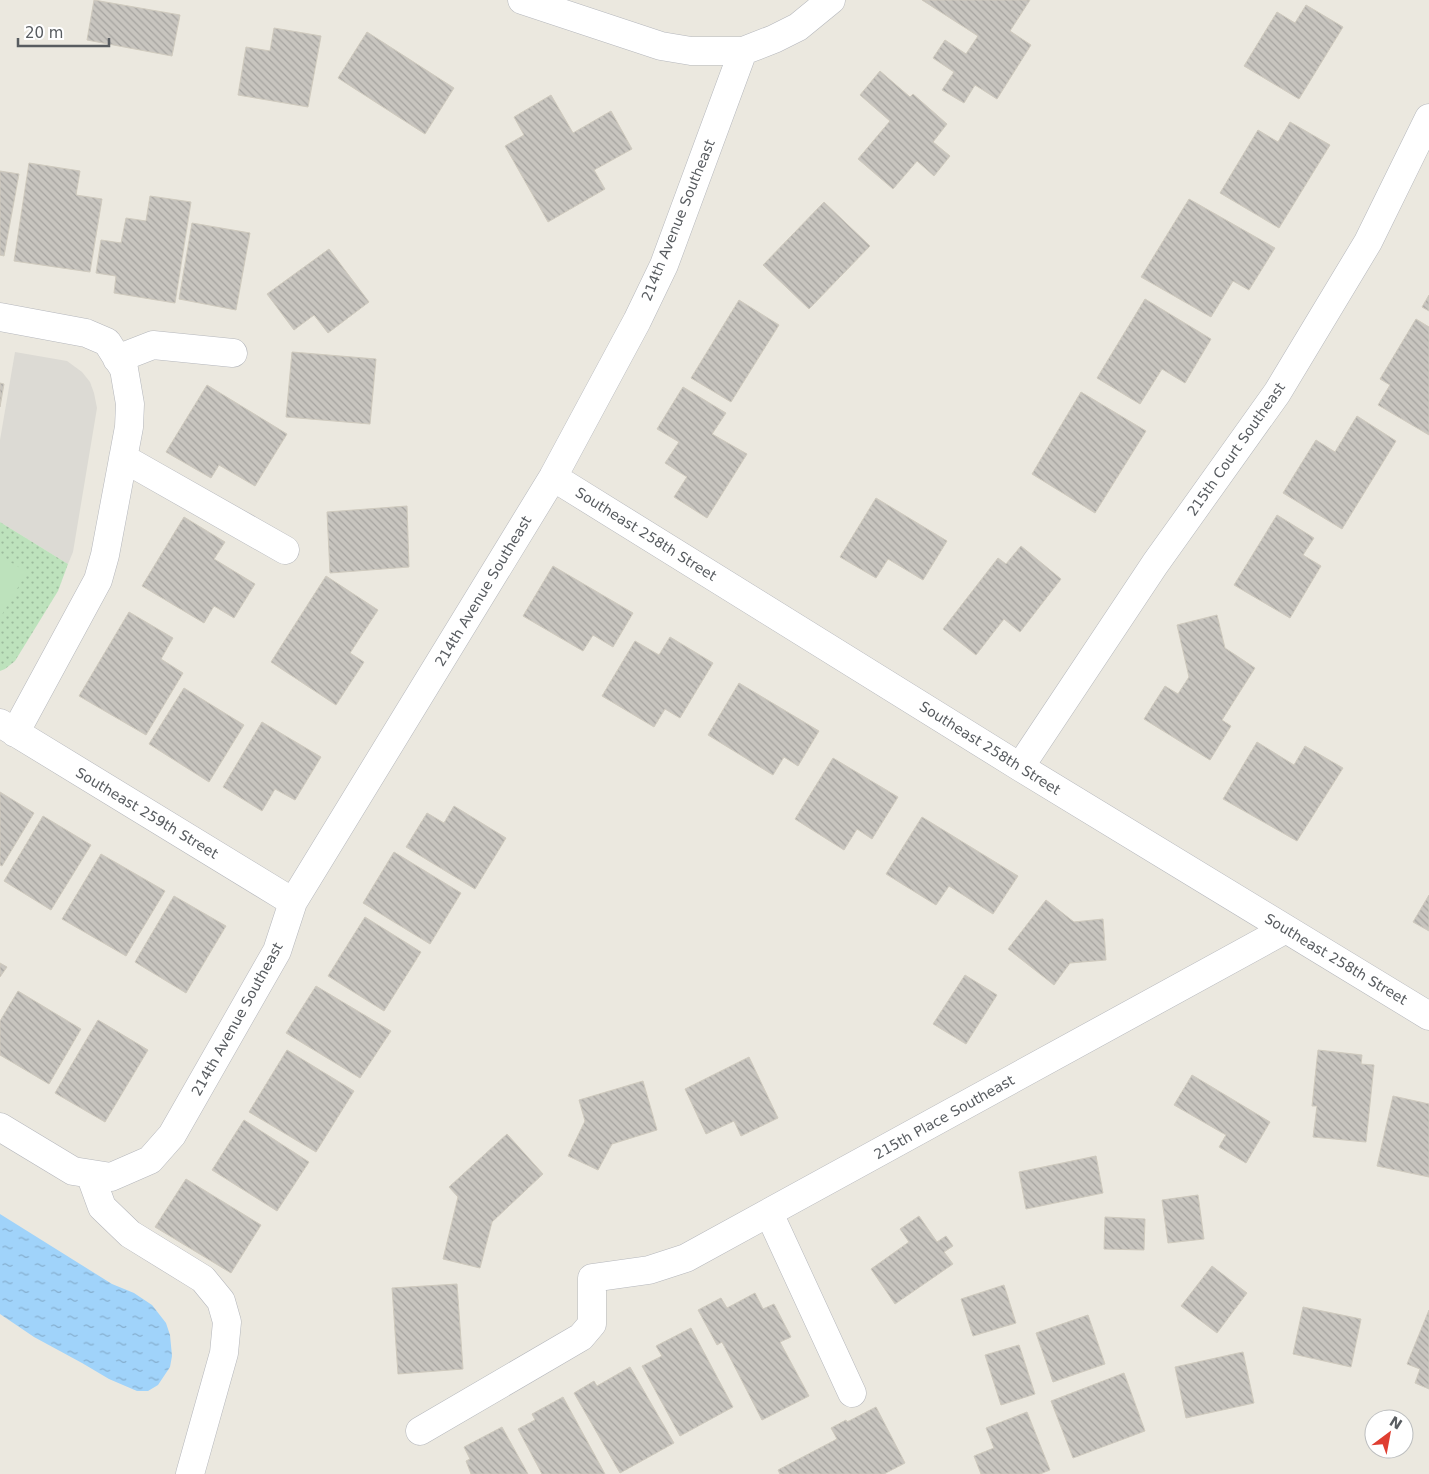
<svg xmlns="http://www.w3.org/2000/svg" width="1429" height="1474" viewBox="0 0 1429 1474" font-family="'DejaVu Sans',sans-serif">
<defs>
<pattern id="park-dots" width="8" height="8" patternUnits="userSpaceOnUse" patternTransform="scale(1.25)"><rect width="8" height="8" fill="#bde2bc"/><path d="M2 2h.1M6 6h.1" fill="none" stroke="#9cba9c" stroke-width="1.8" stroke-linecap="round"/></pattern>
<pattern id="water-ripples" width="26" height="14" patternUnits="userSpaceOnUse" patternTransform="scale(1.25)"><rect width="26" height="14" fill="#a0d3fa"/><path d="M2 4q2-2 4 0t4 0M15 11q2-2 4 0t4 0" fill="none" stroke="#85aece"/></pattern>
<pattern id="building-back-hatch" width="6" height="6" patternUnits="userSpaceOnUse" patternTransform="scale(1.25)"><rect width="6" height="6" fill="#c8c5bf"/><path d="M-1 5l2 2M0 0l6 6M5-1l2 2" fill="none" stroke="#a5a39f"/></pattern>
</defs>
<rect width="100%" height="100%" fill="#ebe8df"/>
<path fill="#dcdad4" d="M15 352 67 361 82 372 90 382 94 393 97 408 73 552 68 564 0 522V440Z"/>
<path fill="url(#park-dots)" d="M0 522 68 564 58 591 15 661 5 669 0 671Z"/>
<path fill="#bde2bc" d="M0 556 27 572 0 618Z"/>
<path fill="url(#water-ripples)" d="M0 1214 112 1284 134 1293 152 1305 166 1323 170 1335 172 1356 170 1367 158 1385 148 1391H137L109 1379 82 1363 34 1337 0 1314Z"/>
<path fill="url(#building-back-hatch)" stroke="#cfcabe" d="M94 0 180 15 172 56 87 40Z
M922 0H1030L1010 31 1031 45 997 99 975 85 964 103 942 90 954 72 933 58 945 40 966 54 978 36Z
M1306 5 1343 27 1299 99 1244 66 1277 12 1295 23Z
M274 28 321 36 308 107 238 95 246 47 270 51Z
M367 32 454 88 425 134 338 78Z
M880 71 910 97 913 94 947 124 933 142 950 156 934 176 917 161 893 189 858 159 890 121 860 95Z
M551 95 573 133 611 111 632 149 594 170 605 189 548 222 505 146 524 135 514 117Z
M1290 122 1330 145 1279 228 1220 193 1258 130 1278 142Z
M29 163 80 171 76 195 102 199 90 272 14 261Z
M0 171 19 174 4 256 0 255Z
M150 196 191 202 175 303 114 293 116 276 96 273 101 240 121 243 126 218 146 221Z
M1189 199 1275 248 1249 290 1233 281 1211 317 1141 277Z
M824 202 870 246 809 309 763 265Z
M192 223 250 233 236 310 179 299Z
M329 249 369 302 328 333 314 315 294 330 267 294Z
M1429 295V311L1422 307Z
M1145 299 1211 339 1185 383 1162 369 1140 404 1097 378Z
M739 300 779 325 731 402 691 378Z
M1416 319 1429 327V435L1378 405 1390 385 1380 379Z
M292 352 376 359 370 424 286 417Z
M0 383 4 384 0 407Z
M207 385 287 434 255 486 219 465 211 478 166 452Z
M683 387 726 413 712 434 747 454 707 518 674 497 687 477 665 463 679 442 657 429Z
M1081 392 1146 431 1095 513 1032 474Z
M1357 416 1396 441 1342 529 1283 493 1316 440 1335 452Z
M876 498 947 541 923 580 888 559 876 578 840 557Z
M407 506 409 567 330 573 327 512Z
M1277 515 1314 538 1303 555 1321 566 1290 618 1234 585Z
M184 517 225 542 214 559 255 584 234 618 214 606 204 623 142 586Z
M1021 546 1061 579 1020 632 1004 619 976 655 943 629 998 558 1006 564Z
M553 566 633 613 613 647 593 635 583 651 523 616Z
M326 576 378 610 350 653 364 662 336 705 271 662Z
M129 612 173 638 161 659 183 673 146 735 79 696Z
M1217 615 1225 648 1255 668 1222 720 1231 726 1210 760 1144 719 1165 686 1178 694 1189 677 1177 625Z
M670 637 713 663 680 718 665 709 654 727 602 696 635 641 659 655Z
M739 683 819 731 798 766 784 757 773 775 708 735Z
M184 688 244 725 209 782 149 744Z
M262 722 321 757 295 800 275 789 262 811 223 787Z
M1257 742 1294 765 1305 746 1343 768 1297 841 1223 799Z
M833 758 898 797 872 839 857 829 844 850 795 819Z
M0 792 34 813 2 866 0 865Z
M454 806 506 838 475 889 406 847 427 813 444 823Z
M43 816 91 845 51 910 4 881Z
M922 817 1018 876 993 914 949 886 936 905 886 874Z
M394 852 461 893 430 944 363 903Z
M101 854 165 891 126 956 62 919Z
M1429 895V931L1413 922Z
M174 896 226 926 186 993 135 962Z
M1046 900 1074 922 1103 919 1106 960 1070 963 1054 985 1008 949Z
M365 917 421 952 384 1011 328 976Z
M0 963 7 967 0 977Z
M965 975 997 995 966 1044 933 1024Z
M316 986 391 1031 360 1078 286 1033Z
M18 991 81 1029 49 1084 0 1055V1021Z
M98 1020 148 1050 105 1122 55 1093Z
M287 1050 354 1091 316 1152 249 1112Z
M1318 1050 1362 1055 1361 1064 1374 1065 1366 1142 1313 1137 1317 1106H1312Z
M749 1057 778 1118 741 1136 734 1121 706 1134 685 1089Z
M1192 1075 1270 1122 1246 1163 1219 1147 1226 1135 1174 1105Z
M643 1081 657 1130 612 1144 598 1170 568 1156 585 1121 579 1100Z
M1393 1096 1429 1104V1177L1377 1166Z
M244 1120 309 1162 277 1211 212 1170Z
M507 1134 543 1174 492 1222 480 1268 443 1259 458 1197 449 1187Z
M1096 1156 1103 1193 1026 1209 1019 1172Z
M186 1179 261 1225 231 1273 155 1227Z
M1198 1195 1204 1239 1168 1243 1162 1200Z
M919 1216 937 1242 946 1236 953 1246 944 1252 953 1264 895 1304 871 1269 909 1242 900 1229Z
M1105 1217 1145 1219 1144 1250 1104 1249Z
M1212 1266 1247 1293 1217 1333 1181 1306Z
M457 1284 463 1369 398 1374 392 1288Z
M1004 1285 1016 1323 973 1336 961 1299Z
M755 1293 763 1309 774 1304 791 1337 780 1342 809 1396 762 1420 722 1342 717 1345 698 1310 721 1298 727 1308Z
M1303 1307 1361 1319 1351 1367 1293 1354Z
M1429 1310V1389L1415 1383 1420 1369 1407 1364Z
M1088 1315 1105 1364 1053 1382 1036 1333Z
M691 1328 733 1407 680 1436 642 1366 662 1356 656 1346Z
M1019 1345 1035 1394 1001 1405 985 1355Z
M1243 1352 1254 1403 1186 1418 1175 1367Z
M630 1367 674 1443 620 1473 574 1393 594 1381 597 1386Z
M1124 1373 1145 1431 1073 1458 1051 1401Z
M563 1397 605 1474H542L518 1429 535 1420 532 1414Z
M876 1407 905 1463 884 1474H780L778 1470 837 1439 831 1428 846 1420 847 1422Z
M1027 1412 1050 1470 1040 1474H981L974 1456 994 1448 986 1428Z
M502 1427 528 1474H471L466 1461 470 1459 464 1447Z"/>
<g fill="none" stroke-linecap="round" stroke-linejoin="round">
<defs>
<path id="minor" d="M522 0 661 46 691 51H743
M0 317 86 333 107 342 124 369 130 404 129 427 105 555 98 580 15 733
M117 359 153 345 233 353
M123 458 285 550
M553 477 1020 767 1429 1016
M0 723 293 902
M1020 767 1155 564 1277 393 1368 242 1429 118
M0 1127 73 1171 111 1177 150 1160 172 1135 277 951 293 902 553 477 637 321 664 265 743 51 774 39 798 27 831 0
M90 1174 102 1207 130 1234 203 1279 221 1301 227 1322 224 1353 190 1474
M769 1213 852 1393
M420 1431 581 1337 592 1324V1278L649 1270 686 1258 1286 929"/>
</defs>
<use href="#minor" stroke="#b5b7bc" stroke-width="29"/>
<use href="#minor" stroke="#fff" stroke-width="28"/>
</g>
<g text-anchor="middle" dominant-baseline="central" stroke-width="5" stroke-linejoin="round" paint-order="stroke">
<g font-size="14" fill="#585c60" stroke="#fff">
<text transform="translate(678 220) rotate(-68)">214th Avenue Southeast</text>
<text transform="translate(1236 449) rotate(-55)">215th Court Southeast</text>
<text transform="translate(646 534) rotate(32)">Southeast 258th Street</text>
<text transform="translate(483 591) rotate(-59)">214th Avenue Southeast</text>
<text transform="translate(990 748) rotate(32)">Southeast 258th Street</text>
<text transform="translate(147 813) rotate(31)">Southeast 259th Street</text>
<text transform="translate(1336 959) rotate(31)">Southeast 258th Street</text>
<text transform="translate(237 1019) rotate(-61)">214th Avenue Southeast</text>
<text transform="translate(944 1117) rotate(-29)">215th Place Southeast</text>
</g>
</g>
<g transform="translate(1389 1434) rotate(32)"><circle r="24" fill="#ffffff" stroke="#bcbebf"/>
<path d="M0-4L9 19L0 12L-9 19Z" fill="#df3e31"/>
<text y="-8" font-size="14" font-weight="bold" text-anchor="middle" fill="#585c60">N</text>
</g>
<path d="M18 38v8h91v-8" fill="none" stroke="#585c60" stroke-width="2.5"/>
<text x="25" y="38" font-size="15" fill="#585c60" stroke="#ffffff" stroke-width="4" paint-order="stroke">20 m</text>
</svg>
